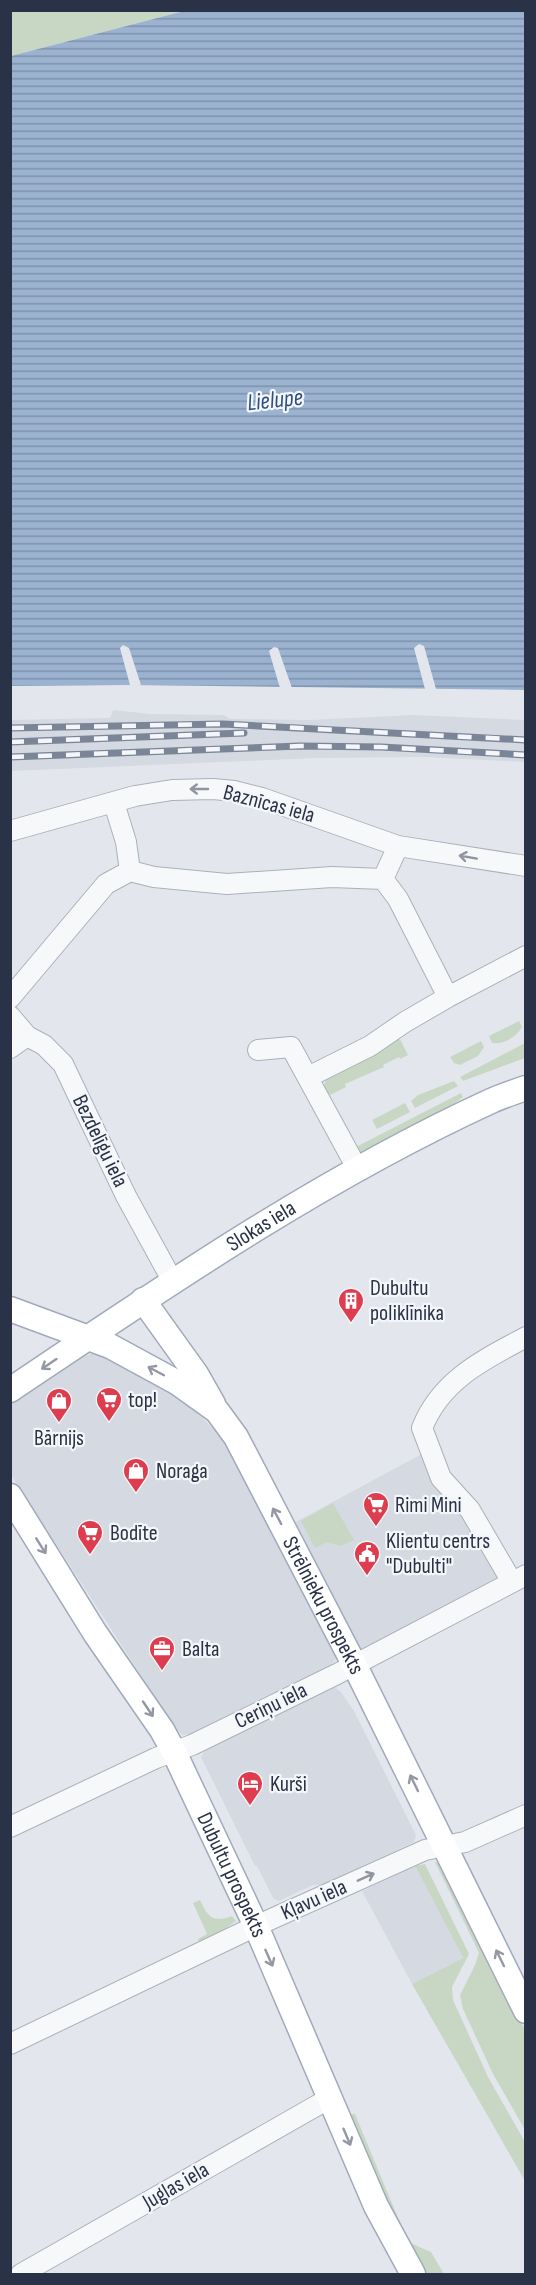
<svg xmlns="http://www.w3.org/2000/svg" width="536" height="2285" viewBox="0 0 536 2285" font-family="'Sofia Sans Condensed',sans-serif">
<defs>
<pattern id="water-rules" width="6" height="5" patternUnits="userSpaceOnUse" patternTransform="scale(1.5)"><rect width="6" height="5" fill="#9bb2d0"/><path d="M0 2.5h6" fill="none" stroke="#7e91ab"/></pattern>
</defs>
<rect width="100%" height="100%" fill="#e3e7ed"/>
<path fill="#d4d9e2" d="M113 710 150 714 224 715 230 719 311 720 413 715 525 720V762L426 757 316 758 11 771V720L110 718Z
M93 1353 110 1356 139 1371 188 1404 226 1441 339 1656 327 1669 191 1734 183 1735 176 1729 11 1475 10 1403 43 1384 75 1360Z
M429 1450 500 1579 361 1649 292 1524Z
M332 1685 341 1692 354 1711 416 1835 414 1842 322 1885H313L279 1901 273 1898 257 1866H255L201 1757 206 1749Z
M415 1866 463 1958 412 1984 362 1891Z"/>
<path fill="#c8d7c4" d="M11 11H184L11 56Z
M519 1021 522 1027C516 1037 504 1045 492 1043L489 1036Z
M395 1035 401 1041 408 1055 400 1059 399 1057 383 1065 384 1067 345 1084 346 1087 330 1095 324 1086 326 1078Z
M481 1041 484 1047 478 1056 460 1065 454 1063 450 1057Z
M525 1043V1058L463 1081 460 1077Z
M454 1081 458 1086 415 1108 411 1101 418 1095Z
M461 1093 463 1097 434 1118 364 1154H358L354 1148Z
M405 1103 410 1112 377 1129 372 1120Z
M333 1503 354 1540 341 1546 327 1542 315 1548 301 1521Z
M435 1862 443 1864 525 2030V2130L493 2074 463 2009 460 1995 475 1965 479 1953Z
M425 1864 469 1954 452 1987 453 2000 488 2077 525 2142V2181L412 1984 463 1958 415 1866Z
M200 1900C208 1917 212 1923 232 1916L236 1921 226 1928 228 1932 200 1945 198 1939 207 1934 193 1903Z
M347 2114H355L408 2242 431 2252 444 2274H422L405 2245Z"/>
<path fill="url(#water-rules)" d="M184 11H525V690L130 685 11 686V56Z"/>
<path fill="#e3e7ed" d="M419 644 424 646 436 689H425L414 648Z
M123 645 129 648 141 685H130L120 648Z
M274 647 278 648 292 688H280L269 651Z"/>
<g fill="none" stroke-linecap="round" stroke-linejoin="round">
<defs>
<path id="minor" d="M114 803 126 842 130 871
M10 831 135 796 172 790 213 789 234 791 262 798 398 846 526 866
M398 846 383 879 398 899 448 997
M10 998 106 884 130 871 154 877 227 884 332 877 383 879
M10 1016 27 1036 44 1045 63 1064 126 1196 172 1280
M10 1048 27 1036
M258 1050 291 1047 358 1170
M308 1077 370 1046 405 1022 448 997 526 956
M512 1582 470 1510 441 1478 422 1428C441 1380 483 1360 526 1337
M10 1827 156 1758 192 1745 337 1674 526 1575
M10 2044 256 1926 425 1850 465 1842 526 1815
M21 2274 330 2098"/>
<g id="major">
<path d="M143 1300 196 1374 213 1404"/>
<path id="s1" d="M10 1309 110 1346 178 1383 217 1411 236 1437 354 1664 526 2011"/>
<path id="s2" d="M10 1390C165 1286 321 1179 491 1101 502 1096 514 1092 526 1088"/>
<path id="s3" d="M10 1496 95 1633 162 1730 174 1752 256 1926 376 2206 413 2274"/>
</g>
</defs>
<use href="#minor" stroke="#abb1bb" stroke-width="22"/>
<use href="#major" stroke="#a1aaba" stroke-width="27"/>
<use href="#minor" stroke="#f7f8fa" stroke-width="20"/>
<use href="#major" stroke="#fff" stroke-width="24"/>
<defs>
<path id="rail" d="M10 728 223 724 526 740
M10 742 244 733
M10 757 300 746 381 747 526 755"/>
</defs>
<use href="#rail" stroke="#7b8598" stroke-width="7"/>
<use href="#rail" stroke="#f4f6f9" stroke-width="4.5" stroke-dasharray="14" stroke-linecap="butt"/>
</g>
<defs><path id="oneway-shaft" d="M-6 0H5M1.5-3L5.5 0L1.5 3" fill="none" stroke-width="1.6" stroke-linecap="round" stroke-linejoin="round" transform="scale(1.5)"/></defs>
<g stroke="#9095a0">
<use href="#oneway-shaft" transform="translate(199 789) rotate(-180)"/>
<use href="#oneway-shaft" transform="translate(468 857) rotate(-170)"/>
<use href="#oneway-shaft" transform="translate(366 1877) rotate(-24)"/>
</g>
<g stroke="#9498a3">
<use href="#oneway-shaft" transform="translate(49 1364) rotate(146)"/>
<use href="#oneway-shaft" transform="translate(156 1371) rotate(-152)"/>
<use href="#oneway-shaft" transform="translate(277 1516) rotate(-118)"/>
<use href="#oneway-shaft" transform="translate(41 1546) rotate(58)"/>
<use href="#oneway-shaft" transform="translate(148 1709) rotate(56)"/>
<use href="#oneway-shaft" transform="translate(414 1783) rotate(-116)"/>
<use href="#oneway-shaft" transform="translate(269 1958) rotate(66)"/>
<use href="#oneway-shaft" transform="translate(500 1958) rotate(-116)"/>
<use href="#oneway-shaft" transform="translate(347 2137) rotate(67)"/>
</g>
<defs>
<symbol id="building-pin" viewBox="-11 -11 22 30"><path d="M0 17L-7.5 6A9.5 9.5 0 1 1 7.5 6Z" fill="#dd3d4e" stroke="#f4f6f9"/><path d="M-4-6H4V6H1V3H-1V6H-4ZM-2.5-4.3h1.7v1.8h-1.7ZM.8-4.3h1.7v1.8H.8ZM-2.5-1h1.7V.8h-1.7ZM.8-1h1.7V.8H.8Z" fill="#fff"/></symbol>
<symbol id="supermarket-pin" viewBox="-11 -11 22 30"><path d="M0 17L-7.5 6A9.5 9.5 0 1 1 7.5 6Z" fill="#dd3d4e" stroke="#f4f6f9"/><path d="M-6-5.5h2.5l.6 2H6L4.5 2H-2.5L-4.4-4H-6ZM-1.5 3.2a1.3 1.3 0 1 0 .1 0ZM3 3.2a1.3 1.3 0 1 0 .1 0Z" fill="#fff"/></symbol>
<symbol id="shop-pin" viewBox="-11 -11 22 30"><path d="M0 17L-7.5 6A9.5 9.5 0 1 1 7.5 6Z" fill="#dd3d4e" stroke="#f4f6f9"/><path d="M-5-2.5h2.3a2.7 3.5 0 0 1 5.4 0H5L5.5 6h-11ZM-1.5-2.5h3a1.5 2.3 0 0 0-3 0Z" fill="#fff"/></symbol>
<symbol id="civic-pin" viewBox="-11 -11 22 30"><path d="M0 17L-7.5 6A9.5 9.5 0 1 1 7.5 6Z" fill="#dd3d4e" stroke="#f4f6f9"/><path d="M-.6-6.5H3V-4.5H.6V-3L4-1V1h2V6H-6V1h2V-1L-.6-3ZM-1.2 2.5V6h2.4V2.5Z" fill="#fff"/></symbol>
<symbol id="office-pin" viewBox="-11 -11 22 30"><path d="M0 17L-7.5 6A9.5 9.5 0 1 1 7.5 6Z" fill="#dd3d4e" stroke="#f4f6f9"/><path d="M-6-3h4V-5.5h4V-3h4V5H-6ZM-1-4.5V-3h2v-1.5ZM-6 0V1H6V0Z" fill="#fff"/></symbol>
<symbol id="hotel-pin" viewBox="-11 -11 22 30"><path d="M0 17L-7.5 6A9.5 9.5 0 1 1 7.5 6Z" fill="#dd3d4e" stroke="#f4f6f9"/><path d="M-6-4.5h1.5V1H6V5H4.5V3h-9V5H-6ZM-4 0a1.8 1.8 0 1 1 3.6 0ZM.5 0V-2.5h3Q6-2.5 6 0Z" fill="#fff"/></symbol>
</defs>
<g fill-rule="evenodd">
<use href="#building-pin" x="336" y="1286" width="30" height="40"/>
<use href="#supermarket-pin" x="94" y="1385" width="30" height="40"/>
<use href="#shop-pin" x="44" y="1386" width="30" height="40"/>
<use href="#shop-pin" x="121" y="1456" width="30" height="40"/>
<use href="#supermarket-pin" x="361" y="1490" width="30" height="40"/>
<use href="#supermarket-pin" x="75" y="1518" width="30" height="40"/>
<use href="#civic-pin" x="352" y="1539" width="30" height="40"/>
<use href="#office-pin" x="147" y="1634" width="30" height="40"/>
<use href="#hotel-pin" x="235" y="1769" width="30" height="40"/>
</g>
<g text-anchor="middle" dominant-baseline="central" stroke-width="4.5" stroke-linejoin="round" paint-order="stroke">
<g font-size="22" fill="#293247" stroke="#f4f6f9">
<text transform="translate(269 804) rotate(15)">Baznīcas iela</text>
<text transform="translate(100 1141) rotate(64)">Bezdelīgu iela</text>
<text stroke="none"><textPath href="#s2" startOffset="300">Slokas iela</textPath></text>
<text stroke="none"><textPath href="#s1" startOffset="454">Strēlnieku prospekts</textPath></text>
<text transform="translate(271 1706) rotate(-26)">Ceriņu iela</text>
<text stroke="none"><textPath href="#s3" startOffset="440">Dubultu prospekts</textPath></text>
<text transform="translate(314 1900) rotate(-24)">Kļavu iela</text>
<text transform="translate(176 2186) rotate(-30)">Juglas iela</text>
</g>
<g font-size="22" fill="#293247" stroke="#f4f6f9" text-anchor="start">
<text x="370" y="1288">Dubultu<tspan x="370" dy="25">poliklīnika</tspan></text>
<text x="128" y="1400">top!</text>
<text x="59" y="1438" text-anchor="middle">Bārnijs</text>
<text x="156" y="1471">Noraga</text>
<text x="395" y="1505">Rimi Mini</text>
<text x="110" y="1533">Bodīte</text>
<text x="386" y="1541">Klientu centrs<tspan x="386" dy="25">"Dubulti"</tspan></text>
<text x="182" y="1649">Balta</text>
<text x="270" y="1784">Kurši</text>
</g>
<g font-size="24" font-style="italic" fill="#2e4f80" stroke="#f4f6f9">
<text transform="translate(275 400) rotate(-6)">Lielupe</text>
</g>
</g>
<rect width="536" height="2285" fill="none" stroke="#293247" stroke-width="24"/>
</svg>
